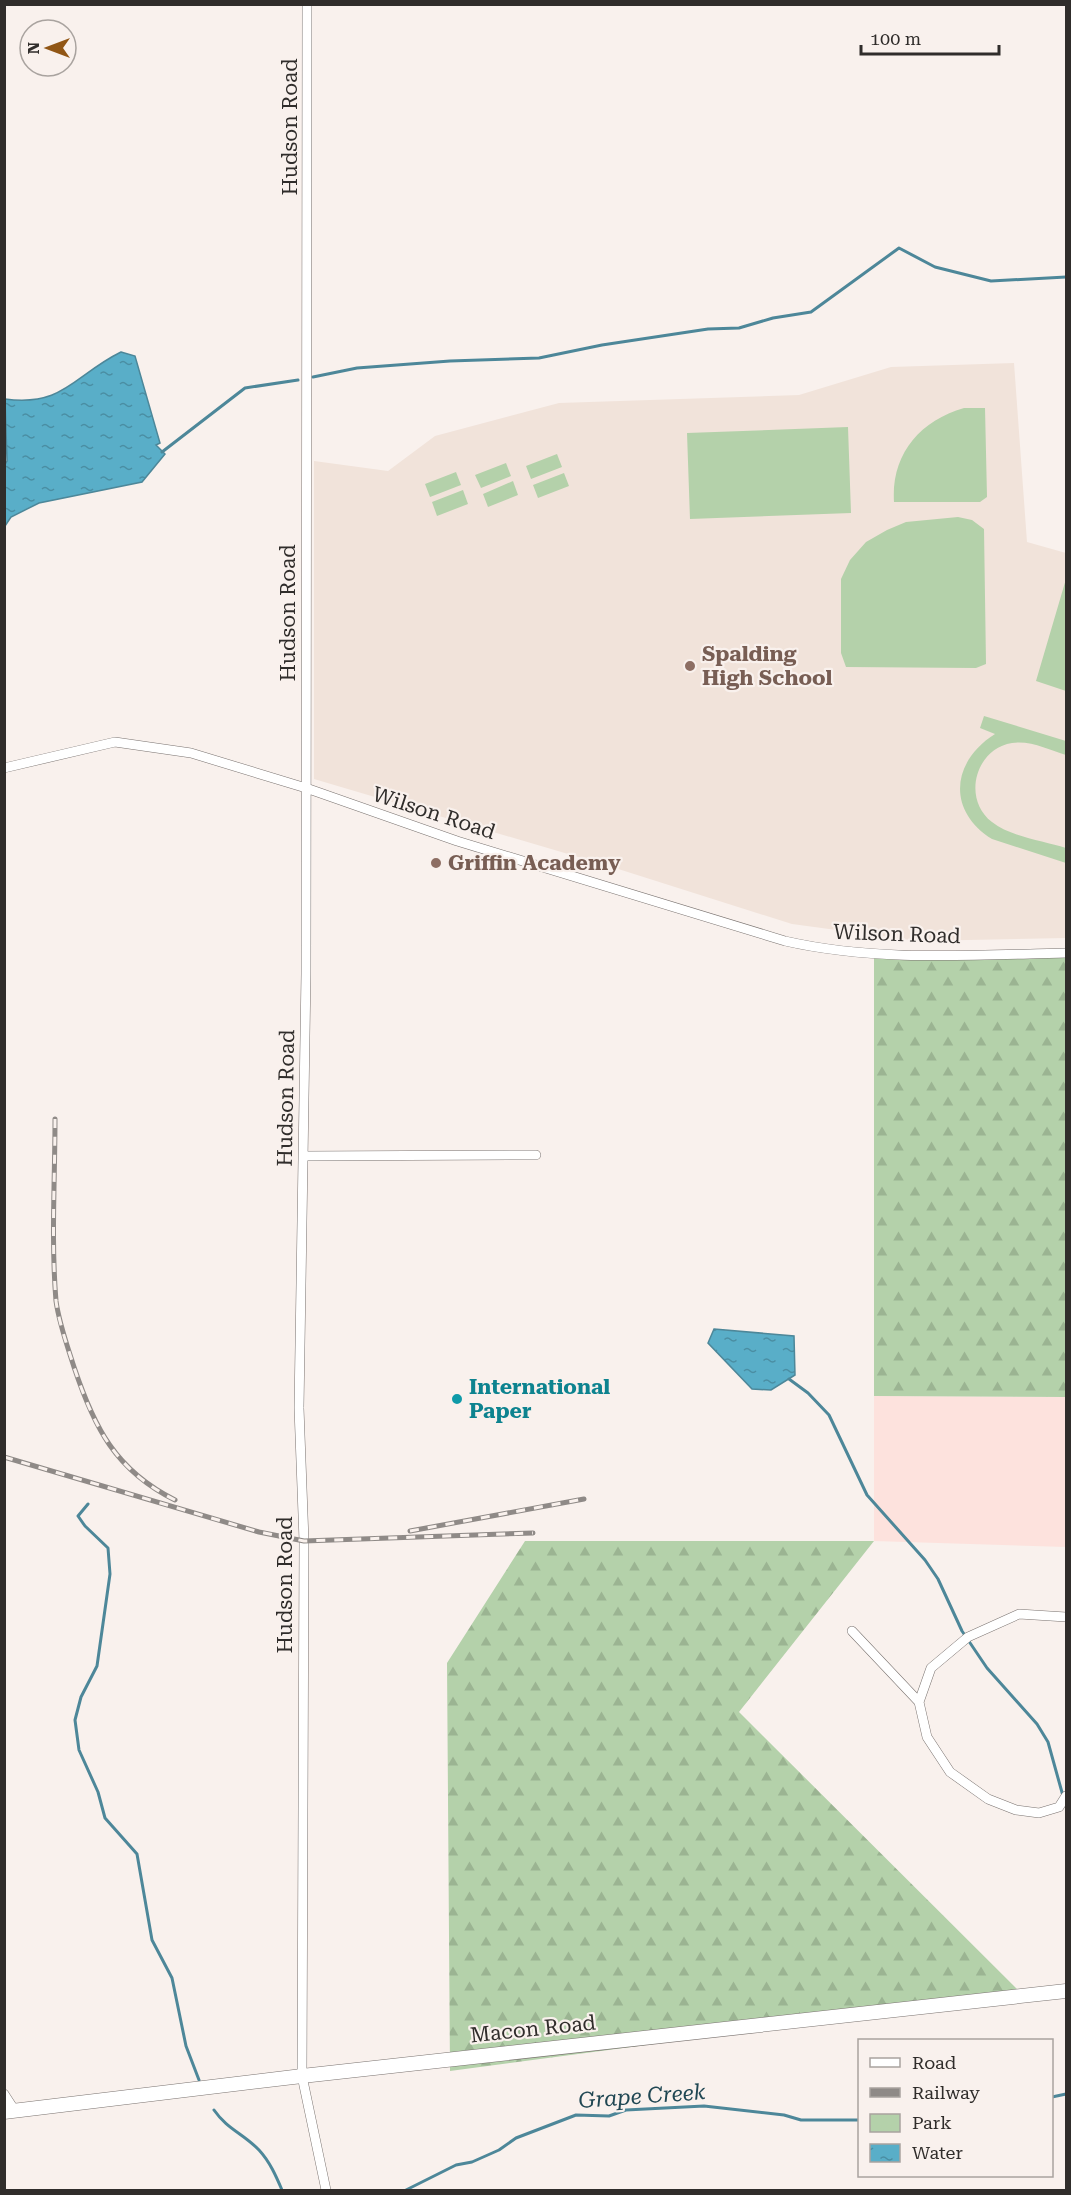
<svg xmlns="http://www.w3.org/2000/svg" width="1071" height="2195" viewBox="0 0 1071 2195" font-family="'Roboto Serif',serif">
<defs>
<pattern id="forest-firs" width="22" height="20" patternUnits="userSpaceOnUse" patternTransform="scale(1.5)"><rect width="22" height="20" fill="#b4d1aa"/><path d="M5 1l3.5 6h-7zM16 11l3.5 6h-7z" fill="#9bb492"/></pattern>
<pattern id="water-ripples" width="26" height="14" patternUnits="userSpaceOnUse" patternTransform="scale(1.5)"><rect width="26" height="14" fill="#59aec8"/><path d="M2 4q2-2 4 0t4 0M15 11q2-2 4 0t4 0" fill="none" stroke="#4a8ea3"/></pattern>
</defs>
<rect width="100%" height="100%" fill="#f9f1ed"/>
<path fill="#fde2dd" d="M874 1396 1066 1397V1547L874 1541Z"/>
<path fill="#f1e3da" d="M1014 363 1027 542 1066 553V938L918 941 792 924 612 867 314 779V461L388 471 435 436 559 403 799 395 891 367Z"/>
<path fill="#b4d1aa" d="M964 408H985L987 497 980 502H894C891 455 919 421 964 408Z
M848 427 851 513 690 519 687 433Z
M557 454 562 467 531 479 526 466Z
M506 463 511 476 481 488 475 475Z
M456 472 461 485 430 497 425 484Z
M564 473 569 486 538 498 533 485Z
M513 481 518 495 488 507 483 494Z
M463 490 468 504 437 516 432 502Z
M958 517 972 520 984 529 986 664 976 668 846 667 841 653V579L850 560 866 542 887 530 906 522Z
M1066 579V691L1036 681Z
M984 716 1066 741V755C1050 750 1030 740 1012 743 975 749 962 799 992 822 1011 837 1044 841 1066 848V863L992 839C946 810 952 761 995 734L980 728Z"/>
<path fill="url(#forest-firs)" d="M874 954 1066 955V1397L874 1396Z
M525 1541H874L739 1712 1029 2001 775 2028 450 2071 447 1663Z"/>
<path fill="url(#water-ripples)" stroke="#4d8799" stroke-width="1.5" d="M121 352 135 356 160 443 156 445 165 454 142 482 39 503 11 517 5 526 4 466 7 461 5 399C64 407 74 375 121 352Z
M714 1329 794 1336 795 1375 771 1390 752 1389 708 1343Z"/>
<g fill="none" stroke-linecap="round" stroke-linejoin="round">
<path stroke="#4d8799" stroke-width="3" d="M313 377 357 368 450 361 539 358 602 345 708 329 739 328 773 318 811 312 899 248 935 267 991 281 1066 277
M162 452 245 388 298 380
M789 1379 808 1393 829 1415 867 1495 925 1560 938 1579 962 1631 987 1668 1037 1724 1048 1742 1063 1796
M88 1504 78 1516 85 1526 108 1548 110 1574 97 1666 81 1697 75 1720 79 1750 98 1792 105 1818 137 1854 152 1940 172 1978 186 2046 199 2080
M1052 2097 1066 2094
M214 2110C227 2129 244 2134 259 2150 270 2162 276 2176 282 2190
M406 2190 456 2165 472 2162 499 2150 516 2138 576 2115 609 2116 626 2110 704 2106 784 2115 801 2120H860"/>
<defs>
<path id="street" d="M307 4 306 974 299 1408 304 1541 302 2076 326 2190
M4 768 115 742 191 753 306 788 457 841 785 941C877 962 972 955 1066 953
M303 1156 536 1155
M1066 1617 1019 1614 968 1637 931 1668 919 1702 927 1737 950 1772 988 1799 1016 1810 1039 1813 1059 1807 1066 1796
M852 1631 919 1702
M4 2094 15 2111"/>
<path id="secondary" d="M4 2112 302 2076 1066 1991"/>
</defs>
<use href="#street" stroke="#7a7370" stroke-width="10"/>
<use href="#secondary" stroke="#7a7370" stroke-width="15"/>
<use href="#street" stroke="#fff" stroke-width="9"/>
<use href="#secondary" stroke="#fff" stroke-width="14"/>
<defs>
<path id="rail" d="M55 1119C55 1179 51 1241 56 1301 59 1323 67 1345 74 1367 94 1427 115 1470 175 1500
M4 1457 259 1532 304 1541 533 1533
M410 1531 584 1499"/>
</defs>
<use href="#rail" stroke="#8f8a87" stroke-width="5"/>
<use href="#rail" stroke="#f9f1ed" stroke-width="3" stroke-dasharray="9" stroke-linecap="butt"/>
</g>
<g fill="#8d6e63" stroke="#f9f1ed" stroke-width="2">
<circle cx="690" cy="666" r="6"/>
<circle cx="436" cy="863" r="6"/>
</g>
<circle fill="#0f9aa8" stroke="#f9f1ed" stroke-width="2" cx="457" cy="1399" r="6"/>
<g text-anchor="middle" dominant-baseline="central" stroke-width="4.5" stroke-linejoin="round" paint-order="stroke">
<g font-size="21" fill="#302d2b" stroke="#f9f1ed">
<text transform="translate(290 127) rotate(-90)">Hudson Road</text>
<text transform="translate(288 613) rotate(-90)">Hudson Road</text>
<text transform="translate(434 813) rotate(18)">Wilson Road</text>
<text transform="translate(897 934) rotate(2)">Wilson Road</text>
<text transform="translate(286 1098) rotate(-89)">Hudson Road</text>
<text transform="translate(285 1585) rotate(-90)">Hudson Road</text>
<text transform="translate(533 2029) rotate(-6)">Macon Road</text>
</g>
<g font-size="21" font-weight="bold" fill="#785e54" stroke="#f9f1ed" text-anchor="start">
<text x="702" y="654">Spalding<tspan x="702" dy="24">High School</tspan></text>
<text x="448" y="863">Griffin Academy</text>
</g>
<g font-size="21" font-weight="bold" fill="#0d838f" stroke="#f9f1ed" text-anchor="start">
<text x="469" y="1387">International<tspan x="469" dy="24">Paper</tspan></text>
</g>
<g font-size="22" font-style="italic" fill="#204753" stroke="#f9f1ed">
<text transform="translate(642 2096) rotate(-4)">Grape Creek</text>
</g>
</g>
<rect width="1071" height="2195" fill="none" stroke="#302d2b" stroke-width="12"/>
<rect x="858" y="2039" width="195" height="138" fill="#f9f1ed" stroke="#a9a39f" stroke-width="1.5"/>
<rect x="870" y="2058" width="30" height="9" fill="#ffffff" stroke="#a9a39f" stroke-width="1.5"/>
<text x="912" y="2069" font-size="18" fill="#302d2b">Road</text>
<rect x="870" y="2088" width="30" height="9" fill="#8f8a87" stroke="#a9a39f" stroke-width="1.5"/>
<text x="912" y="2099" font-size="18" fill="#302d2b">Railway</text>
<rect x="870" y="2114" width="30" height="18" fill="#b4d1aa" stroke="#a9a39f" stroke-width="1.5"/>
<text x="912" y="2129" font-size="18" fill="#302d2b">Park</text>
<rect x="870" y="2144" width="30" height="18" fill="url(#water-ripples)" stroke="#a9a39f" stroke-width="1.5"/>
<text x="912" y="2159" font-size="18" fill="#302d2b">Water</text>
<g transform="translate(48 48) rotate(270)"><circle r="28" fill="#f9f1ed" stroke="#a9a39f" stroke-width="1.5"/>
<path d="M0-4.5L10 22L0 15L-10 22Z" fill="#915615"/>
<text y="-9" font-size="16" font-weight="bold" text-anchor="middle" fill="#302d2b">N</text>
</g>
<path d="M861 45v9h138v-9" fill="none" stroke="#302d2b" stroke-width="3"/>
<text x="870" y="45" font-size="18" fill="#302d2b" stroke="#f9f1ed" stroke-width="4.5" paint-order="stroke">100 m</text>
</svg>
